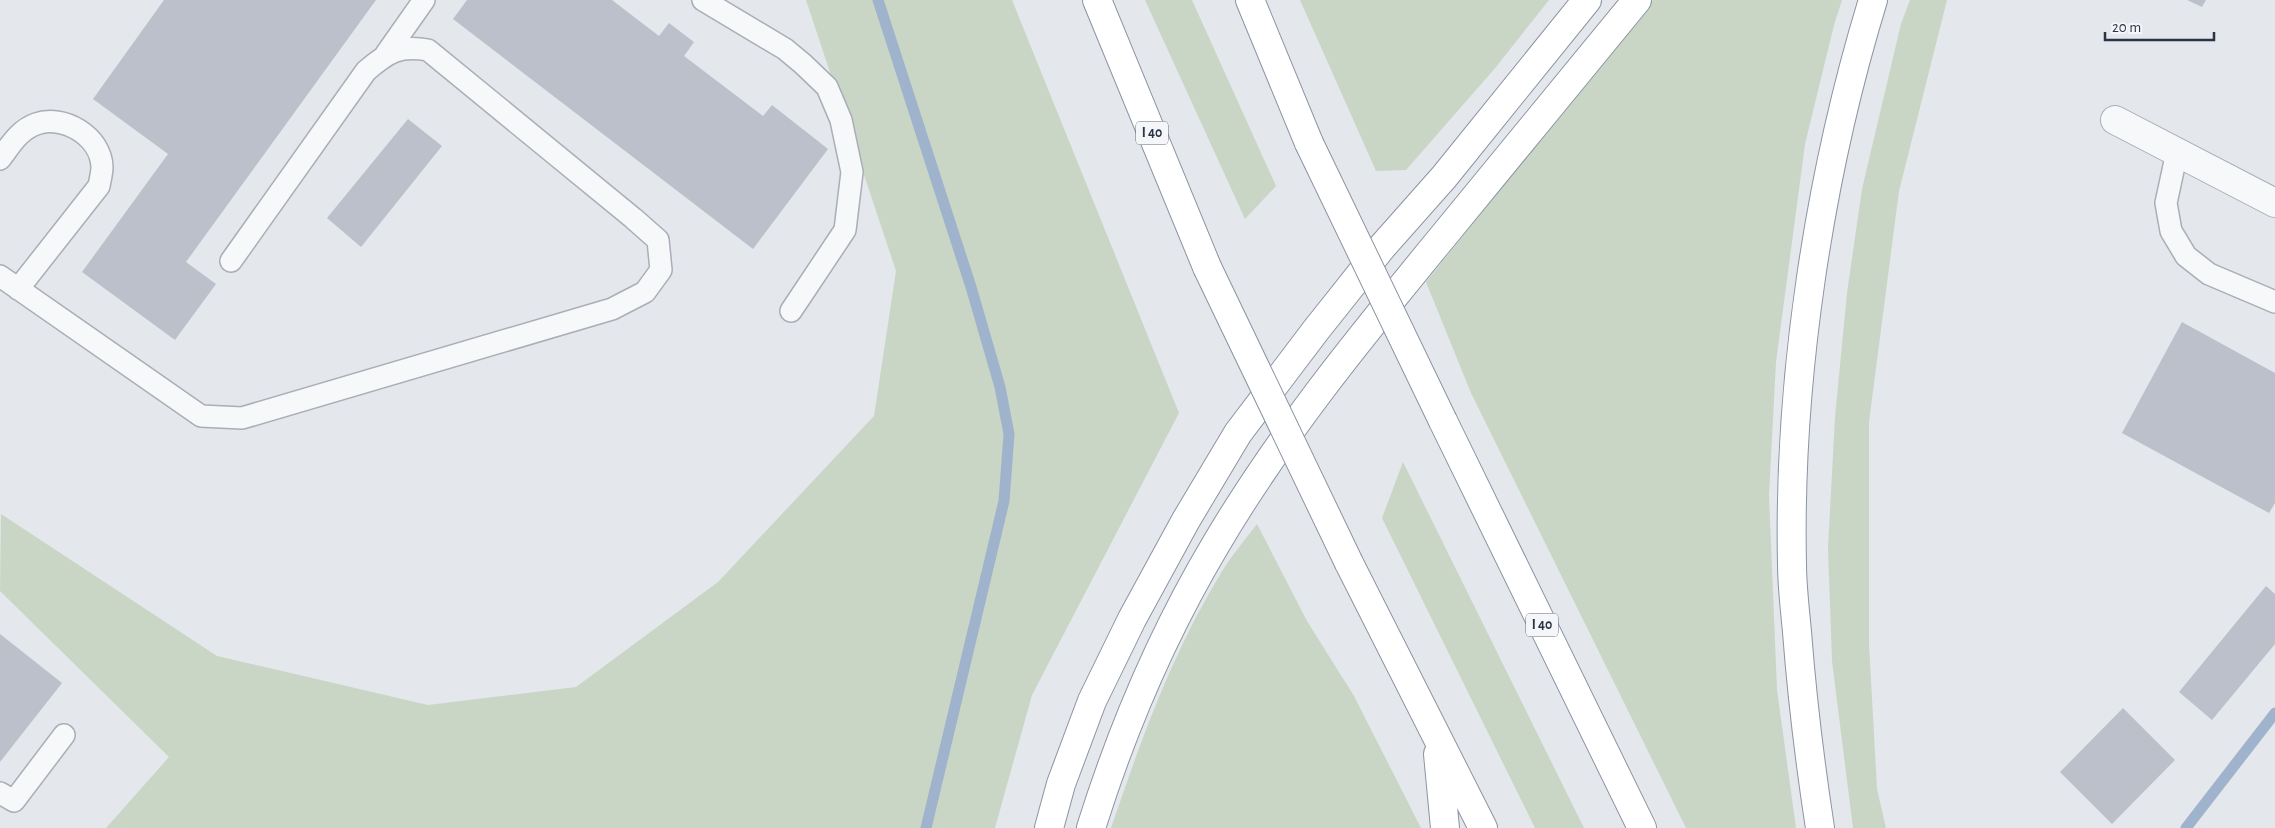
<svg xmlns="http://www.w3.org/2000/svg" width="2275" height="828" viewBox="0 0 2275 828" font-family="'Alegreya Sans',sans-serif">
<rect width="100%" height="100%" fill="#e4e7ec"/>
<path fill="#c9d6c5" d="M806 0H1012L1179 413 1032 695 995 828H106L169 757 0 591 1 514 217 656 428 705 576 687 718 582 874 416 896 271Z
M1145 0H1192L1276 186 1245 219Z
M1300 0H1549L1496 67 1406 170 1376 171Z
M1653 0H1842L1834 25 1805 144 1776 362 1769 495 1777 690 1796 828H1686L1471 393 1426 282Z
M1910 0H1947L1899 191 1869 422V644L1877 789 1886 828H1853L1832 661 1828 548 1835 417 1847 293 1862 189 1901 24Z
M1403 462 1584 828H1535L1382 518Z
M1257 524 1307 621 1354 696 1421 828H1111C1141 740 1172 653 1221 573 1231 556 1245 540 1257 524Z"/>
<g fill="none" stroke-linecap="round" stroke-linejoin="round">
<path stroke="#9fb4cc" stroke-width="11" d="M878 0 971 287 1000 387 1009 434 1004 501 926 828
M2186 828 2275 713"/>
</g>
<path fill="#bbc0ca" d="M164 0H376L186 262 216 284 175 340 82 272 168 154 93 99Z
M467 0H612L659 36 669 23 694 42 684 56 763 116 772 105 828 149 753 249 453 19Z
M2187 0H2206L2202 7Z
M408 119 442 146 361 247 327 218Z
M2182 322 2275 373V503L2269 513 2122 433Z
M2266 586 2275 594V644L2212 720 2179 692Z
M0 634 62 683 0 762Z
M2123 708 2175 760 2112 824 2060 772Z"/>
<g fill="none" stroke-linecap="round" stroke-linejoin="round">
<defs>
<path id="service" d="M703 0 785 49 803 64 827 87 841 120 852 172 845 230 791 311
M386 54 424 0
M2177 152 2166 203 2171 231 2186 256 2209 274 2275 302
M0 159C10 146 19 130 36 124 63 114 101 136 102 167 102 173 100 180 99 186L18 289
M0 276 201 416 242 418 612 309 645 292 661 270 658 240 633 218 428 50C399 45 388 52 366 71L231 261
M0 793 14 801 64 735"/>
<path id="minor" d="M2115 120 2275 203"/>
<path id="motorway" d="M1097 0 1207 267
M1250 0 1309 143
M1443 421 1642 828
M1349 563 1483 828
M1438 754 1445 828
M1049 828 1061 784 1092 701 1132 619 1186 520 1238 433 1316 330 1382 247 1444 177 1587 0
M1091 828C1122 729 1163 633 1216 544 1279 437 1358 340 1436 245 1503 163 1570 82 1637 0
M1820 828C1810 763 1802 697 1797 632 1795 609 1792 587 1792 564 1788 381 1819 176 1873 0"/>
</defs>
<use href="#service" stroke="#a9aeb7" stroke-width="24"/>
<use href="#minor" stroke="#a9aeb7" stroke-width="30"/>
<use href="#motorway" stroke="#8b94a3" stroke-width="30"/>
<use href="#service" stroke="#f7f8fa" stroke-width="21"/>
<use href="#minor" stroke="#f7f8fa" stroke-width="28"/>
<use href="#motorway" stroke="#fff" stroke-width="28"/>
<defs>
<path id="motorway-bridge" d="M1309 143 1443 421
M1207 267 1349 563"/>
</defs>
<use href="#motorway-bridge" stroke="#8b94a3" stroke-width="30" stroke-linecap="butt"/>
<use href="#motorway-bridge" stroke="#fff" stroke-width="28"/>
</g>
<g text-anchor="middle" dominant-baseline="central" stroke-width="4.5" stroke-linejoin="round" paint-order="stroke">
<g fill="#f4f6f9" stroke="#676e7b" stroke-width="1">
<rect x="1136" y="121.5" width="32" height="23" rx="4"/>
<rect x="1526" y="613.5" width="32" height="23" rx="4"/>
</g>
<g font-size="14" font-weight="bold" fill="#2b3445">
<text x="1152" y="133">I 40</text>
<text x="1542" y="625">I 40</text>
</g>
</g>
<path d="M2105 32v8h109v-8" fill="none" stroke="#2b3445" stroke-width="2.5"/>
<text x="2112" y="32" font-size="15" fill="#2b3445" stroke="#f4f6f9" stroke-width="4" paint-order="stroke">20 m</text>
</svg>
